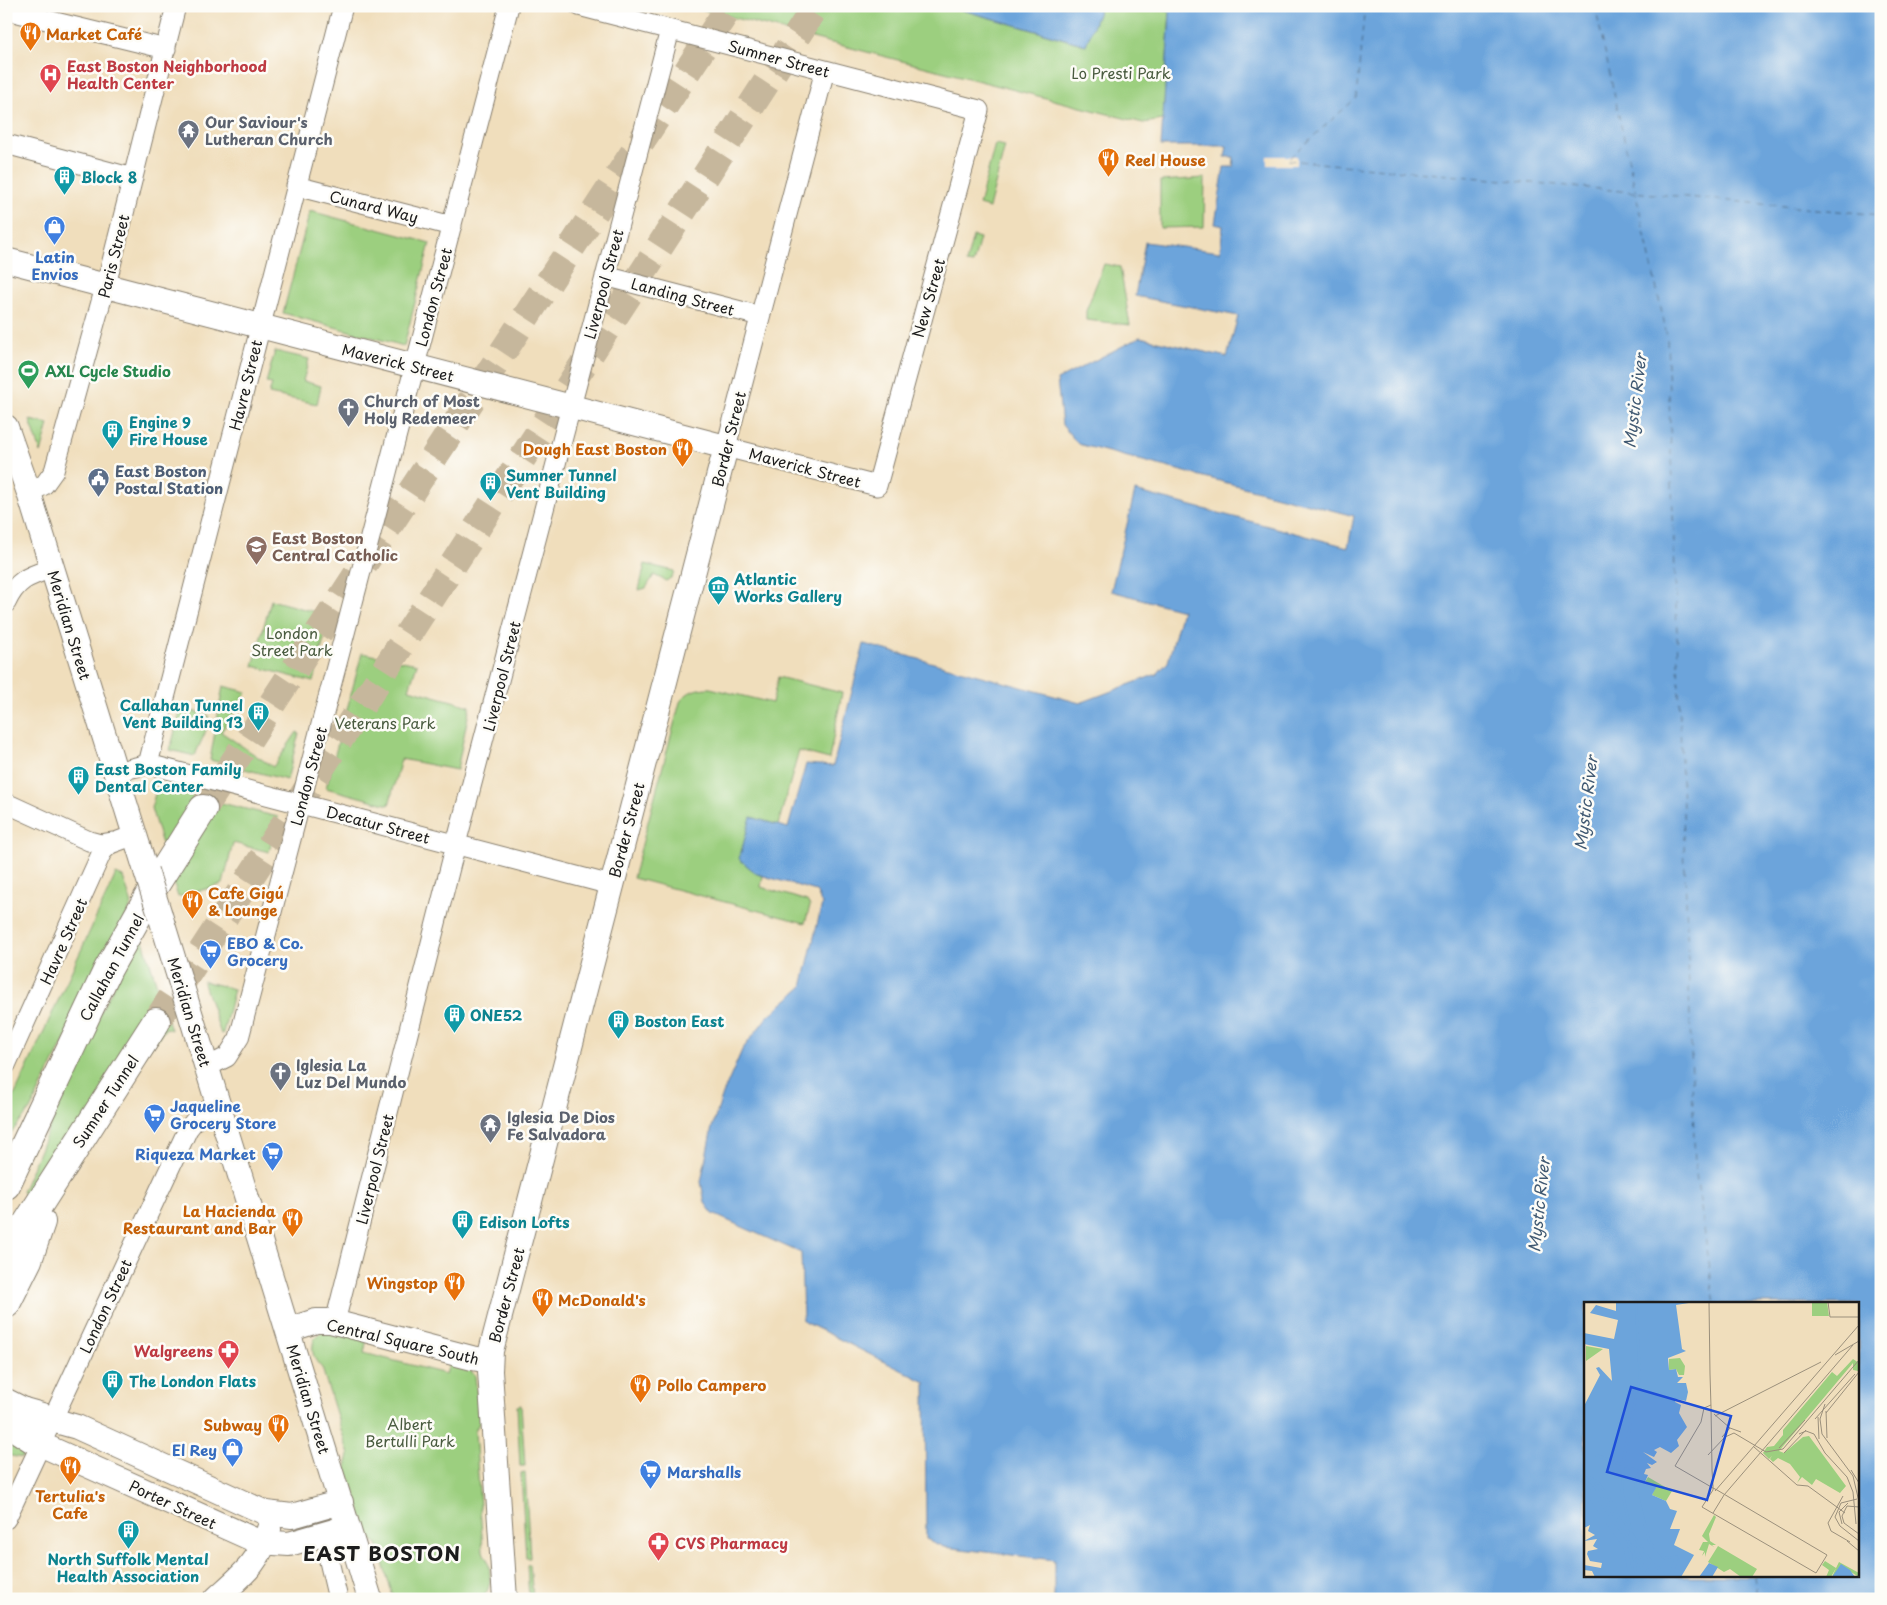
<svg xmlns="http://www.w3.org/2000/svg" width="1887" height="1605" viewBox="0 0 1887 1605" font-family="'Playpen Sans',sans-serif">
<rect width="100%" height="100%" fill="#fdfcf7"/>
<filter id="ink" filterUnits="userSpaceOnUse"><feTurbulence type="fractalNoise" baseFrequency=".02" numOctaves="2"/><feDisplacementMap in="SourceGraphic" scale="10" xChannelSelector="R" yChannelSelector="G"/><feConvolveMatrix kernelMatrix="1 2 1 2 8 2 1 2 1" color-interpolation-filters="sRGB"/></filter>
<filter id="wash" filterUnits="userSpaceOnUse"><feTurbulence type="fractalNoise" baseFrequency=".0096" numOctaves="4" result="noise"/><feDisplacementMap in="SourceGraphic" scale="20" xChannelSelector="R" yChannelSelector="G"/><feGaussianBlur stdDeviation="1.12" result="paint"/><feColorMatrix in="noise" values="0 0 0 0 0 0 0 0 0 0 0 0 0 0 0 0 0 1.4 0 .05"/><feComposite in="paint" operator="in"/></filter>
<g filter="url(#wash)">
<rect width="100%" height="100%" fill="#f0debc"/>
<path fill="#9ccf7f" stroke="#5c764e" d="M688 6H948L1085 45 1101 6H1153L1170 11 1163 120 1143 123Z
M995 144 1005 146 989 208 979 205Z
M1205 178 1204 227 1160 228V181Z
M310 211 430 243 404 346 283 313Z
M973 236 980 238 973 264 966 263Z
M1104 264 1120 267 1130 325 1086 320V311Z
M275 351 309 359 303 381 321 386 317 404 269 394 272 384 266 383Z
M30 420 49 424 41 453Z
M645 564 674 571 672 577 666 581 654 575 646 588 639 590Z
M271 600 330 616 313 682 253 666Z
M362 653 417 664 409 689 470 706 457 770 401 759 389 805 326 788Z
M778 677 842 693 829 759 799 751 778 825 751 817 757 874 763 876 761 887 807 901 810 906 805 923 633 878 680 702C687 691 697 688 710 688L772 703Z
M223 686 247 692 221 732 273 767 297 732 299 733 287 780 210 760Z
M181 708 208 715C210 729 199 743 195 756L170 750Z
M157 787 278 817 269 852 233 843 223 884 178 897 151 808Z
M116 874 123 877 132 904 30 1110 6 1139V1114Z
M141 934 171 1030 166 1028 27 1197 22 1192 91 1030Z
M203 981 234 989 223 1033 221 1034Z
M323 1331 367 1339 364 1353 446 1374 450 1361 468 1367 475 1376 480 1421 475 1431 483 1551C484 1556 487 1557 488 1562 491 1575 492 1589 481 1599H394L377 1544 368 1536 350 1478 346 1467 349 1455 322 1368C313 1359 311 1352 314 1339Z
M521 1405 525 1466H520L517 1406Z
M6 1434 27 1450 22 1458 6 1455Z
M525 1472 530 1558H526L521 1473Z
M530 1564 533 1599H529L527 1565Z"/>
<path fill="#6ca4db" stroke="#44607c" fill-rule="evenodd" d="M948 6H1101L1086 45Z
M1153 6H1881V1599H1054V1560L944 1547 926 1539 925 1382 803 1321 801 1253 713 1214 705 1203 701 1182 712 1127 723 1094 742 1050 767 1017 802 987 822 904 816 891 757 874 739 859 751 817 788 828 806 764 833 766 864 644 1080 703 1157 674 1168 662 1182 610 1111 591 1135 491 1348 547 1354 516 1078 444 1062 425 1057 380 1140 337 1227 357 1238 316 1135 296 1145 242 1220 252 1223 226 1215 224 1224 167H1233L1234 157H1225L1227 146H1161L1170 12ZM1586 1304H1858V1576H1586Z"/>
<path fill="#f0debc" d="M1267 156H1297V165H1267Z"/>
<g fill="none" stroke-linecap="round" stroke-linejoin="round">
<path stroke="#405972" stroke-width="1" stroke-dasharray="6 5" stroke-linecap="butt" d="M1361 6 1364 15 1356 98 1287 160 1881 215
M1595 6 1667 336 1695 1167 1715 1304
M1754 1576 1757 1599"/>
</g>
</g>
<g filter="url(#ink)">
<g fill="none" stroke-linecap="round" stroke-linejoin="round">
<path stroke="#c6b79c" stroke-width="28" stroke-dasharray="28 14" stroke-linecap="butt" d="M203 809 730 6
M156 1022 816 6"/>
<defs>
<path id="minor" d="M579 6 979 110 877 486 726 447 825 70
M6 10 166 49
M6 144 133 178
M296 186 452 226
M605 276 760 316
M29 493 44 485 54 471 109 273 176 6
M6 603C17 579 29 576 53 568
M148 764 343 6
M116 772 148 764 611 885
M6 803 89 841 100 844 112 842
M6 1065 102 852 110 844 135 835
M207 1067 227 1057 239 1038 509 6
M335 1322 456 844 670 30
M6 1519 188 1129 200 1114 218 1105
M338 1599 329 1561 348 1527"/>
<path id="major" d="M6 260 726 447 491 1351 490 1371 505 1599
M6 427 29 493 146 871
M160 915 370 1599
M288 1330 316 1321H330L472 1358 490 1361
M52 1420 77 1427 266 1513 292 1516 341 1502
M6 1424 31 1440 259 1542 289 1544 348 1527
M216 1599C241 1576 260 1563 269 1529"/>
<path id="highway" d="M6 1185 108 969 155 885 203 809
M6 1256 156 1022
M6 1304 28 1260 41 1222
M6 1403 24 1412 52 1420"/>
</defs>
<use href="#minor" stroke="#867d6c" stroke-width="21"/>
<use href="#major" stroke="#867d6c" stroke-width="26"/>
<use href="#highway" stroke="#867d6c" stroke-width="30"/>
<use href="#minor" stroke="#fff" stroke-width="19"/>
<use href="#major" stroke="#fff" stroke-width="24"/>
<use href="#highway" stroke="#fff" stroke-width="28"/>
<defs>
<path id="major-bridge" d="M146 871 160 915"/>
</defs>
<use href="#major-bridge" stroke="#867d6c" stroke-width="26" stroke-linecap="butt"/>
<use href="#major-bridge" stroke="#fff" stroke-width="24"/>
</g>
</g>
<defs>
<symbol id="restaurant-pin" viewBox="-11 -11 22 30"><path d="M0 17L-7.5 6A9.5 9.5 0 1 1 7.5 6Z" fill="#e8710a" stroke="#fdfcf7"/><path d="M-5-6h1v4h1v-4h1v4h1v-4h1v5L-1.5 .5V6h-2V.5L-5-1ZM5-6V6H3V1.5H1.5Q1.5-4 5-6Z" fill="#fff"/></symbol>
<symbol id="hospital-pin" viewBox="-11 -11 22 30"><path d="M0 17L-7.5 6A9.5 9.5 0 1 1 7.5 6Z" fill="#e0444e" stroke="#fdfcf7"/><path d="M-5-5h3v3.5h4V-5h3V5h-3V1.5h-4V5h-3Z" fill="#fff"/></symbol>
<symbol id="temple-pin" viewBox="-11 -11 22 30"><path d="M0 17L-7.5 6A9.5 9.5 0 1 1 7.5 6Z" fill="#6b7280" stroke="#fdfcf7"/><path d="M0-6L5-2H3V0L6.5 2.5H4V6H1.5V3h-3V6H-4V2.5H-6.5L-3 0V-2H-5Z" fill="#fff"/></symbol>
<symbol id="building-pin" viewBox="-11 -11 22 30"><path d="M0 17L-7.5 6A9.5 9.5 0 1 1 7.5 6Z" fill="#0f9aa8" stroke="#fdfcf7"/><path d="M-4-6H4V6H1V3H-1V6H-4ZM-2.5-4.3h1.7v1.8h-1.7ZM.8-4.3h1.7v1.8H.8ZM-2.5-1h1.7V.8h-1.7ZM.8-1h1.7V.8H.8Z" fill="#fff"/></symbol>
<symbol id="shop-pin" viewBox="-11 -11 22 30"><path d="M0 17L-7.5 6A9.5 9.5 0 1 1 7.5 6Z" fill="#3f7fe0" stroke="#fdfcf7"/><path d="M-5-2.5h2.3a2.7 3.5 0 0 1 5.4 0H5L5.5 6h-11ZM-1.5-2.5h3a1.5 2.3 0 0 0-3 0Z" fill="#fff"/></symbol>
<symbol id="stadium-pin" viewBox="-11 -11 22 30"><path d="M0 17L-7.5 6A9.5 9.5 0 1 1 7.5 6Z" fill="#2e9e5b" stroke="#fdfcf7"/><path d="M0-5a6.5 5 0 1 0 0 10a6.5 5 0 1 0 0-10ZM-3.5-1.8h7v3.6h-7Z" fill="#fff"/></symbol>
<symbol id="church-pin" viewBox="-11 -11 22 30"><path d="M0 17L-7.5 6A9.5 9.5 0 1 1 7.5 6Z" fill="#6b7280" stroke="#fdfcf7"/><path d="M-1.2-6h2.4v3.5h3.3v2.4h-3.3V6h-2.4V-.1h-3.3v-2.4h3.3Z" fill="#fff"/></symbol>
<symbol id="civic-pin" viewBox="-11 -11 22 30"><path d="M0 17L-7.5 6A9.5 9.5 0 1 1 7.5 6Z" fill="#5c6f8a" stroke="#fdfcf7"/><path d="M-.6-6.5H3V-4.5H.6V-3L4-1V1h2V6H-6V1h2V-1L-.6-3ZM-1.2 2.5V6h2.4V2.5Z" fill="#fff"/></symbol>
<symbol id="school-pin" viewBox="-11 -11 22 30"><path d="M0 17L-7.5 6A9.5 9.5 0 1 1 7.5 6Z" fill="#8d6e63" stroke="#fdfcf7"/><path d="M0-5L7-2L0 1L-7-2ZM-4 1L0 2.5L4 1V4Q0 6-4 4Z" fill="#fff"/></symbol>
<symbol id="museum-pin" viewBox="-11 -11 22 30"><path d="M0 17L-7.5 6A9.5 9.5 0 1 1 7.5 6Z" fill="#0f9aa8" stroke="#fdfcf7"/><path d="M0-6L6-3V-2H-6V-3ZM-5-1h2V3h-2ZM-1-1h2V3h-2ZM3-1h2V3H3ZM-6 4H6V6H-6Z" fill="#fff"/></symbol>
<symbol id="supermarket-pin" viewBox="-11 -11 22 30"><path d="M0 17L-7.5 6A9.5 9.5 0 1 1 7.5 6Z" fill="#3f7fe0" stroke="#fdfcf7"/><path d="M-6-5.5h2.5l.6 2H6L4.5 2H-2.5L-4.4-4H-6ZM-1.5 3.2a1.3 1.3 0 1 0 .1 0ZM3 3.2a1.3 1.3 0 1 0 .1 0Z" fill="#fff"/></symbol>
<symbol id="pharmacy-pin" viewBox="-11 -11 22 30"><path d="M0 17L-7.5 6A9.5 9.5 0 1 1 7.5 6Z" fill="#e0444e" stroke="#fdfcf7"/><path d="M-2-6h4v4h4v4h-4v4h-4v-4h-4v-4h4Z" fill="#fff"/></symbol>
</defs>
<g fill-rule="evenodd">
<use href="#restaurant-pin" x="18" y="20" width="25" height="34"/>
<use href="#hospital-pin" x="38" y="62" width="25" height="34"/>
<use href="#temple-pin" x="176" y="118" width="25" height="34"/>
<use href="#restaurant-pin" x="1096" y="146" width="25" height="34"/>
<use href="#building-pin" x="52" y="164" width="25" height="34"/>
<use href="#shop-pin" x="42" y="214" width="25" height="34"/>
<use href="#stadium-pin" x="16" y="358" width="25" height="34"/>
<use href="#church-pin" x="336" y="396" width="25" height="34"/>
<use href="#building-pin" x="100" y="418" width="25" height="34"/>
<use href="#restaurant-pin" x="670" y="436" width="25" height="34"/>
<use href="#civic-pin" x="86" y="466" width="25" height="34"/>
<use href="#building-pin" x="478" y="470" width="25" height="34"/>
<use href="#school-pin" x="244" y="534" width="25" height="34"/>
<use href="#museum-pin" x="706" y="574" width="25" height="34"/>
<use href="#building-pin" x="246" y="700" width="25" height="34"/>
<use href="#building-pin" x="66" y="764" width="25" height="34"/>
<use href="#restaurant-pin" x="180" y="888" width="25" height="34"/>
<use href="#supermarket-pin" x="198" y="938" width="25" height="34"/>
<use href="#building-pin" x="442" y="1002" width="25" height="34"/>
<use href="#building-pin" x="606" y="1008" width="25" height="34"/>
<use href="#church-pin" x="268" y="1060" width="25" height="34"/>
<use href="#supermarket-pin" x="142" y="1102" width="25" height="34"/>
<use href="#temple-pin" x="478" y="1112" width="25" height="34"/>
<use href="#supermarket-pin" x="260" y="1140" width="25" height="34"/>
<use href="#restaurant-pin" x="280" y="1206" width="25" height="34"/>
<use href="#building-pin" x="450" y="1208" width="25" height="34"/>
<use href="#restaurant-pin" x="442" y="1270" width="25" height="34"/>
<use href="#restaurant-pin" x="530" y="1286" width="25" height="34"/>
<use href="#pharmacy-pin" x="216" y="1338" width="25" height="34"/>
<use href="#building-pin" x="100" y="1368" width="25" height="34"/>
<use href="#restaurant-pin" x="628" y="1372" width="25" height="34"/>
<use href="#restaurant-pin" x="266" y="1412" width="25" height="34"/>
<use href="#shop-pin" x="220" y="1436" width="25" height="34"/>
<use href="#restaurant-pin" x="58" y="1454" width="25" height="34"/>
<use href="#supermarket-pin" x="638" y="1458" width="25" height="34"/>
<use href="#building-pin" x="116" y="1518" width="25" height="34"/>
<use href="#pharmacy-pin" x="646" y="1530" width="25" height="34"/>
</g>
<g text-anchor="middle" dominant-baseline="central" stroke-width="5" stroke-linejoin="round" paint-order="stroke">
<g font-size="15" font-weight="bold" fill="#c56008" stroke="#fdfcf7" text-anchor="start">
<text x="46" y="33">Market Café</text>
<text x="1125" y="159">Reel House</text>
<text x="667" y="448" text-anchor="end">Dough East Boston</text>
<text x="208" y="892">Cafe Gigú<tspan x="208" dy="17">&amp; Lounge</tspan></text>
<text x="276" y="1210" text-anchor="end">La Hacienda<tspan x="276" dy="17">Restaurant and Bar</tspan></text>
<text x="438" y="1282" text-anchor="end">Wingstop</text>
<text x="558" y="1299">McDonald's</text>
<text x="657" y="1384">Pollo Campero</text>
<text x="262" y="1424" text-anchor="end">Subway</text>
<text x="70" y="1495" text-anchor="middle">Tertulia's<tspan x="70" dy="17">Cafe</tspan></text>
</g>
<g font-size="15" fill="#1c1c1c" stroke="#fdfcf7">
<text transform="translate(779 58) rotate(15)">Sumner Street</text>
<text transform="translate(374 206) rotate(14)">Cunard Way</text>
<text transform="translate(113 256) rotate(-76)">Paris Street</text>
<text transform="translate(603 284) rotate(-75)">Liverpool Street</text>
<text transform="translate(683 296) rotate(15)">Landing Street</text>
<text transform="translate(433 297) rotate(-75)">London Street</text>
<text transform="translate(928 298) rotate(-74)">New Street</text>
<text transform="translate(398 362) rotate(14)">Maverick Street</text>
<text transform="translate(245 385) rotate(-76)">Havre Street</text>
<text transform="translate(728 439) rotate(-76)">Border Street</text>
<text transform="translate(805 467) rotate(15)">Maverick Street</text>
<text transform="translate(70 625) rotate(73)">Meridian Street</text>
<text transform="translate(501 676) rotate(-76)">Liverpool Street</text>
<text transform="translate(308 776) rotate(-75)">London Street</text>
<text transform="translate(378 824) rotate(15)">Decatur Street</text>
<text transform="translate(626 830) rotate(-75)">Border Street</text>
<text transform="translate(63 941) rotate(-66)">Havre Street</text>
<text transform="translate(111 967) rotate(-62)">Callahan Tunnel</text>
<text transform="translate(190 1012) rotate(73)">Meridian Street</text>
<text transform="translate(105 1101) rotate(-57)">Sumner Tunnel</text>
<text transform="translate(374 1169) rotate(-76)">Liverpool Street</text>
<text transform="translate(506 1295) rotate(-75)">Border Street</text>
<text transform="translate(105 1306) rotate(-65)">London Street</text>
<text transform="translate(403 1341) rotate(13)">Central Square South</text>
<text transform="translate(309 1399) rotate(73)">Meridian Street</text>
<text transform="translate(173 1504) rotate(25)">Porter Street</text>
</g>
<g font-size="15" font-weight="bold" fill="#be3a42" stroke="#fdfcf7" text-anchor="start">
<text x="67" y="65">East Boston Neighborhood<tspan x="67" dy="17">Health Center</tspan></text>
<text x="213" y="1350" text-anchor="end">Walgreens</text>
<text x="675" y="1542">CVS Pharmacy</text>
</g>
<g font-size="15" fill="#495b3f" stroke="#fdfcf7">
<text x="1121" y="72">Lo Presti Park</text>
<text x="292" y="632">London<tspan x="292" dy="17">Street Park</tspan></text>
<text x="385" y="722">Veterans Park</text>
<text x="410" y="1423">Albert<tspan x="410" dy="17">Bertulli Park</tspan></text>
</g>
<g font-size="15" font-weight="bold" fill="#5b616d" stroke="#fdfcf7" text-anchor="start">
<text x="205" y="121">Our Saviour's<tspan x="205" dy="17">Lutheran Church</tspan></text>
<text x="364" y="400">Church of Most<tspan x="364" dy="17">Holy Redemeer</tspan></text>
<text x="296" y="1064">Iglesia La<tspan x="296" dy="17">Luz Del Mundo</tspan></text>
<text x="507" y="1116">Iglesia De Dios<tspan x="507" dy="17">Fe Salvadora</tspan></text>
</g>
<g font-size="15" font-weight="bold" fill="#0d838f" stroke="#fdfcf7" text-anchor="start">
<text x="81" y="176">Block 8</text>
<text x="129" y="421">Engine 9<tspan x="129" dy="17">Fire House</tspan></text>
<text x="506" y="474">Sumner Tunnel<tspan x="506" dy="17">Vent Building</tspan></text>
<text x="734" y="578">Atlantic<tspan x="734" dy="17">Works Gallery</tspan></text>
<text x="243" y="704" text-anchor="end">Callahan Tunnel<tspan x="243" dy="17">Vent Building 13</tspan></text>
<text x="95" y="768">East Boston Family<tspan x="95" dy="17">Dental Center</tspan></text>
<text x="470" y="1014">ONE52</text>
<text x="634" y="1020">Boston East</text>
<text x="479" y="1221">Edison Lofts</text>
<text x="129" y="1380">The London Flats</text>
<text x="128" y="1558" text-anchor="middle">North Suffolk Mental<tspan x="128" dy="17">Health Association</tspan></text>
</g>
<g font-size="15" font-weight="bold" fill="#366cbe" stroke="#fdfcf7" text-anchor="start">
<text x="55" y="256" text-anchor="middle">Latin<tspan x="55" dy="17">Envios</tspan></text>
<text x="227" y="942">EBO &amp; Co.<tspan x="227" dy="17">Grocery</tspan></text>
<text x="170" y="1105">Jaqueline<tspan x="170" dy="17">Grocery Store</tspan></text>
<text x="256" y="1153" text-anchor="end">Riqueza Market</text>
<text x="217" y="1449" text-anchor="end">El Rey</text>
<text x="667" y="1471">Marshalls</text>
</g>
<g font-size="15" font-weight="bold" fill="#27864d" stroke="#fdfcf7" text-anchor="start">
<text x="45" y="370">AXL Cycle Studio</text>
</g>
<g font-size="15" font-weight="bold" fill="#4e5e75" stroke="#fdfcf7" text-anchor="start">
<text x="115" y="470">East Boston<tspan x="115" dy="17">Postal Station</tspan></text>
</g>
<g font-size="15" font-weight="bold" fill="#785e54" stroke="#fdfcf7" text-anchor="start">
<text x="272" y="537">East Boston<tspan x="272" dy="17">Central Catholic</tspan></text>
</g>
<g font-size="16" font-style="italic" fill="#405972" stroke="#fdfcf7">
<text transform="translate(1634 401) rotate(-83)">Mystic River</text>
<text transform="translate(1585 803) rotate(-83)">Mystic River</text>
<text transform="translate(1538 1205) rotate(-84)">Mystic River</text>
</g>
<g font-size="20" font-weight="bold" letter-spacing="1" fill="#1c1c1c" stroke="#fdfcf7">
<text x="382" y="1553">EAST BOSTON</text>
</g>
</g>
<g transform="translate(1584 1302)">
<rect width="275" height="275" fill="#f0debc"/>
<path d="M228 0H243L245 14H228ZM2 44 19 47 2 59ZM96 56 101 64 100 73H95L92 67 85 68V57ZM269 57 275 61 274 69 269 68V61L195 149 200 151 219 135 225 134 262 184 256 191 232 177 228 183 218 175 213 181 216 175 206 162 194 156 189 160 186 157 188 154 185 157 179 151 183 145 190 144 199 133V128L248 70 253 74ZM64 175 88 189 82 199 68 193 72 184 61 180ZM130 213 132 215 125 232 126 239 132 243H128L130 245 125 242 121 255V250L118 254 120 249 115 248 119 240H124L118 234ZM134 244 173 267 168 275H157L146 267 140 270 124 260ZM241 259 252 266 255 260 275 271V275L262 267 255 275H248L252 266 247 275H242L245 268 238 263Z" fill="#9ccf7f"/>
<path d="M32 0H111L92 3 98 47 102 49 84 56 85 68 92 67 94 75H99L93 81H102L104 90 102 99 92 97 91 100 97 103 95 111 103 125 93 138 95 144 87 151 76 145 70 148 73 150 70 155 59 150 73 160 68 163 63 161 67 166 62 167 60 172 64 173 61 180 73 184 68 193 82 199 86 207 93 209 86 227H96L90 243 110 253 97 275H11L8 269 0 268V263L17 266 18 261 6 259 3 252 4 249 14 247 9 244 13 237 0 239 11 233 4 229 6 223 0 226V104L16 73 12 66 15 65 28 79 25 47 0 42V31L30 37 34 18 6 11 12 3 32 9ZM125 261 134 265 128 275H115ZM257 262 266 268 271 275H248Z" fill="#6ca4db"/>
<path fill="none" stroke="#6ca4db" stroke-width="2.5" d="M52 0 56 74 40 155 38 189 48 235 52 275M12 153 57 170 51 177 52 187 65 239 80 256 92 255 86 275M0 172 14 180 46 228M0 175 9 182 49 242M0 181 50 252M0 184 42 245 48 275M0 187 41 246 46 275M48 232 69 262 87 275M51 245 68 275M52 256 63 275M88 275 93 256"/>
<path fill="none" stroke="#9b907c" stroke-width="1" d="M125 0 126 72 127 105 128 168 129 184V188L118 205 232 271 243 253 133 188 129 186 91 164 117 120 120 106 127 103M244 0 246 15H275M251 53 275 39M241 102 236 117 238 132 269 174 275 200M242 109 243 136M242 111 275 70M130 112 146 126M131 114 237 60M234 115 235 137M231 117 271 72M215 132 222 129 230 132 241 151 263 175 269 190 272 222M138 135 146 126 157 130M170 145 213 183 224 184 261 211M195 146 221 118M200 151 222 128M124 153 141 135 150 131 182 150 199 147 275 58M267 168 275 181M131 189 275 23M259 194 244 221 247 229 266 240M273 197 257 201 251 215 256 224 275 239M275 205 263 204 258 214 260 221 275 232M129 211 140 193 269 43M258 222 255 210 264 201M263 239 275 249"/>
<path fill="#1d4ed8" fill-opacity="0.15" stroke="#1d4ed8" stroke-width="2.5" d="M47 85 147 114 123 198 23 170Z"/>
<rect width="275" height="275" fill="none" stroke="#1c1c1c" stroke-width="2.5"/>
</g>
<rect width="1887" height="1605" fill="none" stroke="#fdfcf7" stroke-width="25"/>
</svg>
